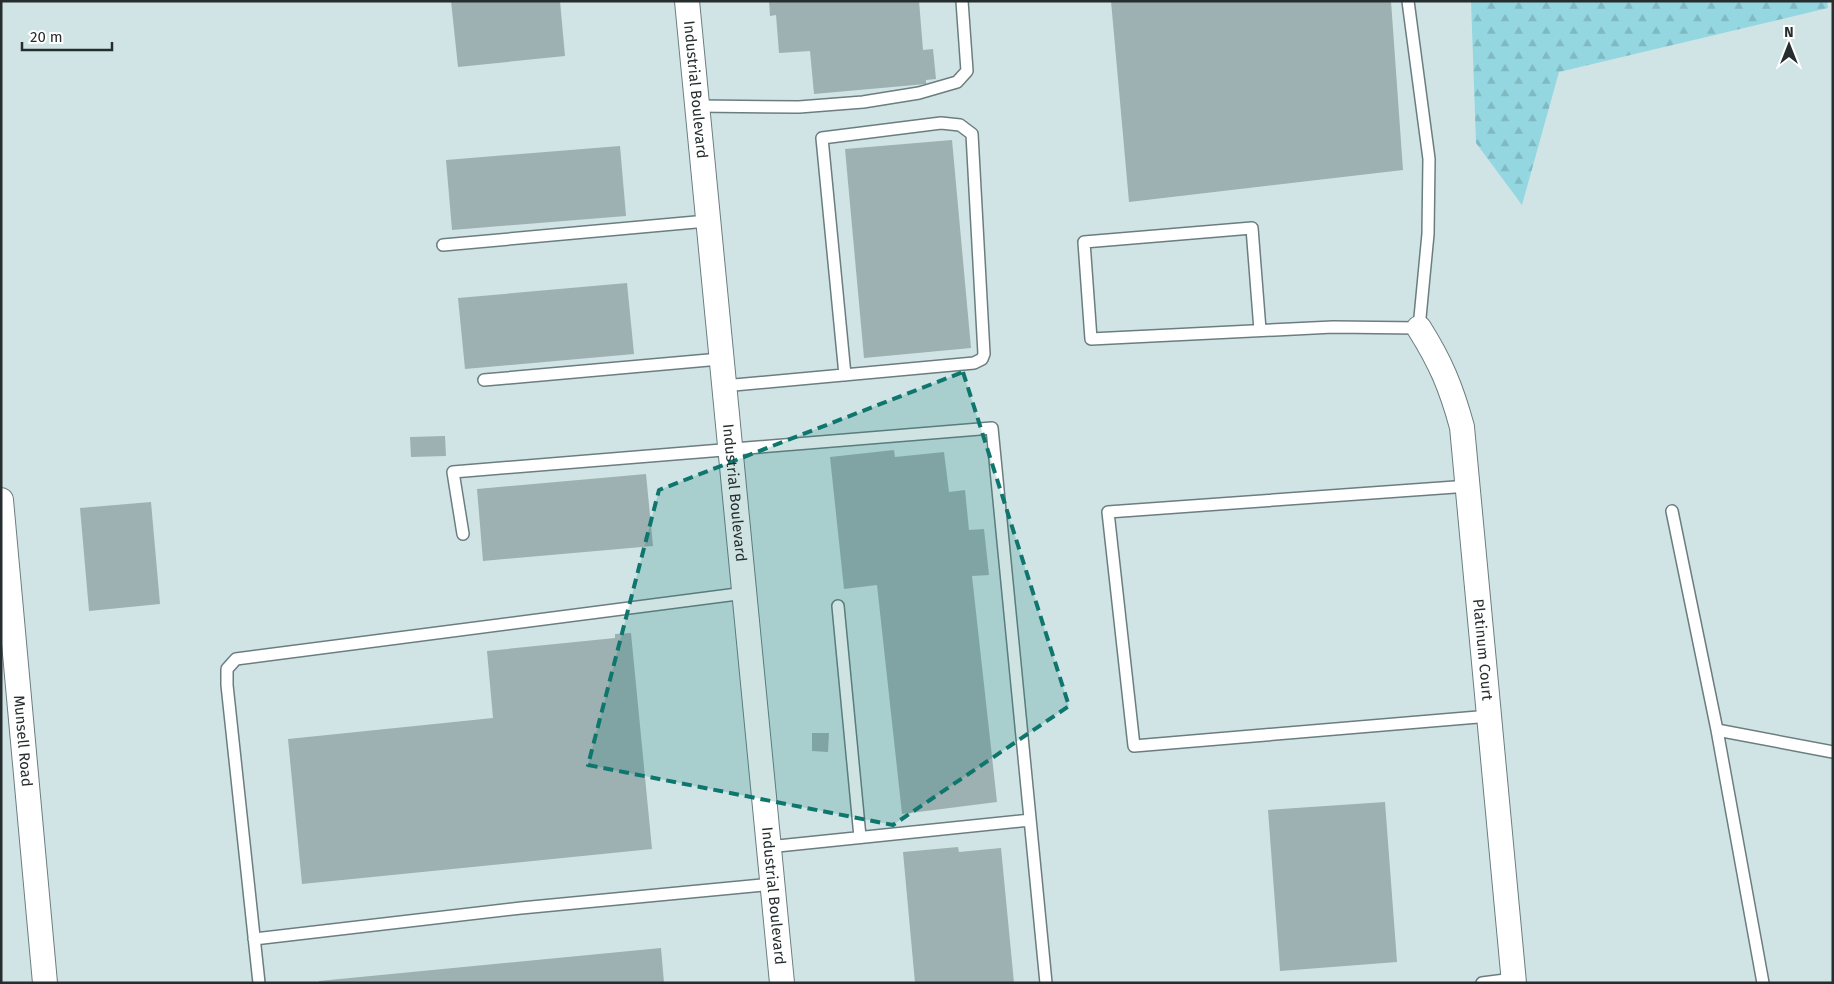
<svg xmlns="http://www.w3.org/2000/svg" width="1834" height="984" viewBox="0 0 1834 984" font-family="'Fira Sans',sans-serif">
<defs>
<pattern id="forest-firs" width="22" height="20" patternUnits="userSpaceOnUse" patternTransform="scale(1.25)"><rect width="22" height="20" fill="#94d7e1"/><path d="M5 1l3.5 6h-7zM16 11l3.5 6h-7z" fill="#7fb9c1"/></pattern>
</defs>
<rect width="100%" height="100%" fill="#d0e4e6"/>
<path fill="url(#forest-firs)" d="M1471 1H1827L1828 8 1559 72 1522 205 1476 143Z"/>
<path fill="#9db0b2" d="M451 1H560L565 56 458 67Z
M769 1H919L923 50 933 49 936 79 926 80V84L814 94 810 51 779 53 776 15 770 16Z
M1111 1H1391L1403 170 1129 202Z
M952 140 971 348 864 358 845 149Z
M620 146 626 216 452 230 446 160Z
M627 283 634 354 465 369 458 298Z
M445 436 446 456 411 457 410 437Z
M894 450 895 457 944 452 949 492 965 490 969 530 984 529 989 575 972 576 997 802 902 814 877 585 844 589 830 457Z
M646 474 653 546 483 561 477 489Z
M151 502 160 604 89 611 80 508Z
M631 633 652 849 302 884 288 739 493 718 487 651 615 638V634Z
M812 733H829L828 752 812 751Z
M1385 802 1397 962 1280 971 1268 810Z
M958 847 959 852 1001 848 1014 983H915L903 852Z
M661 948 664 983H319V981Z"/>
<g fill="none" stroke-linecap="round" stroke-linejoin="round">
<defs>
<path id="service" d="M697 106 799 107 863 102 919 93 957 82 967 71 962 1
M443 245 707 221
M1260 330 1252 228 1084 242 1091 339 1333 327 1419 328 1428 234 1429 159 1408 1
M484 380 720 359
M723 386 974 363 982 359 984 354 972 134 960 125 941 123 822 138 845 375
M1469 486 1108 512 1134 746 1490 716
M1672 511 1717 730
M463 534 453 472 992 428 1046 983
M838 606 860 837
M768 847 1030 820
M254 939 521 908 773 884
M259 983 227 685V669L236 659 745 593
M1482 983 1513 979
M1763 983 1717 730 1833 752"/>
<g id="minor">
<path id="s1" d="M687 1 782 983"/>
<path id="s2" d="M1419 328C1441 363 1451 387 1462 427L1514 983"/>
<path id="s3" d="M1 500 45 983"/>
</g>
</defs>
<use href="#service" stroke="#6c7d80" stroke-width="14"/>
<use href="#minor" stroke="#6c7d80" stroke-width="26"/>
<use href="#service" stroke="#fff" stroke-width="11"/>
<use href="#minor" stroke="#fff" stroke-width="24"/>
</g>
<path fill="#0f766e" fill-opacity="0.2" stroke="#0f766e" stroke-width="4" stroke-dasharray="10 6" stroke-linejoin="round" d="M963 372 1069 706 893 825 588 765 659 490Z"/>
<g text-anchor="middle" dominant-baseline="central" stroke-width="4" stroke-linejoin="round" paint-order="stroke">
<g font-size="15" fill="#262d2e" stroke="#fff">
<text stroke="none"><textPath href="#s1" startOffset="89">Industrial Boulevard</textPath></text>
<text stroke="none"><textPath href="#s1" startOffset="494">Industrial Boulevard</textPath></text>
<text stroke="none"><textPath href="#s2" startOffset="332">Platinum Court</textPath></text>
<text stroke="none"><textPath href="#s3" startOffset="242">Munsell Road</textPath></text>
<text stroke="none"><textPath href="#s1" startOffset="899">Industrial Boulevard</textPath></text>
</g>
</g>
<rect width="1834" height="984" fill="none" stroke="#262d2e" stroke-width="5"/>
<g transform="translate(1789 45)" stroke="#ffffff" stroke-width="4" paint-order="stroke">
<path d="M0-4L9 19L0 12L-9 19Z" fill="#262d2e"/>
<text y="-8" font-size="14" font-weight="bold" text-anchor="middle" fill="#262d2e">N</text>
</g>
<path d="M22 42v8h90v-8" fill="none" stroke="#262d2e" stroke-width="2.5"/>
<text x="30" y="42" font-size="15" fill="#262d2e" stroke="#ffffff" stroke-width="4" paint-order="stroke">20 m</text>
</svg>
